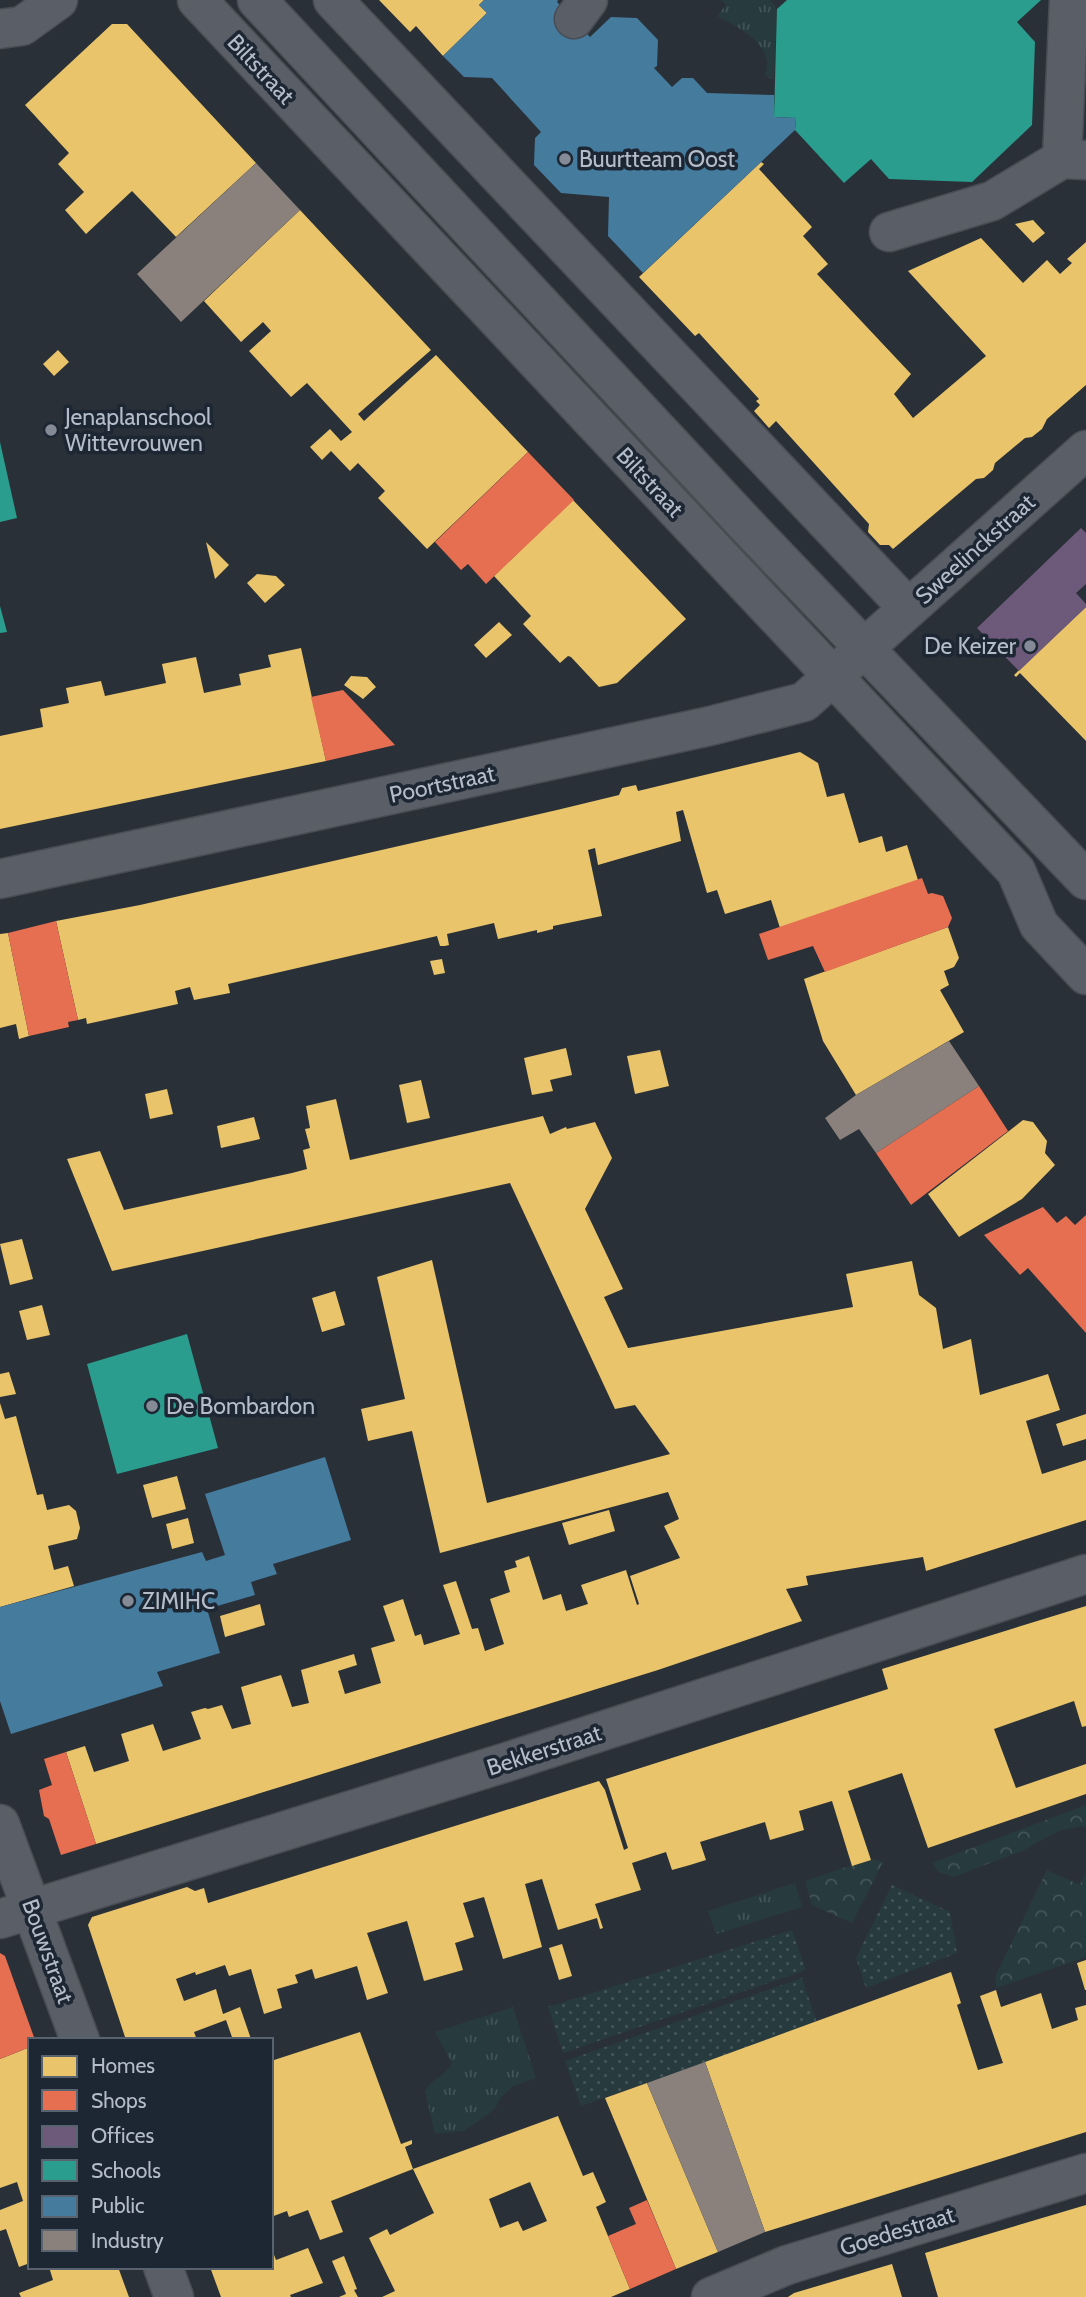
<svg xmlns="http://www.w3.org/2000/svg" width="1086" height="2297" viewBox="0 0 1086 2297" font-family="Cabin,sans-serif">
<defs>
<pattern id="grass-tufts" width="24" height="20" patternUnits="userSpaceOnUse" patternTransform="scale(1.75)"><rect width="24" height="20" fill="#273a3e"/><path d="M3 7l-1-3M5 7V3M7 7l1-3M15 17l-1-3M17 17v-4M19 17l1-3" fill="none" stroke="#445559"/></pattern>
<pattern id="forest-crowns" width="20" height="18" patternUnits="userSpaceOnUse" patternTransform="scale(1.75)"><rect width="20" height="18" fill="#273a3e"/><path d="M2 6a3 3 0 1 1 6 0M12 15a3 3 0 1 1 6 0" fill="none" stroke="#445559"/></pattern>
<pattern id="park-dots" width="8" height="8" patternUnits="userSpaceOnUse" patternTransform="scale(1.75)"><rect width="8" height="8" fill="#273a3e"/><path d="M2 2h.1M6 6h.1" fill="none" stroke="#445559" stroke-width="1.8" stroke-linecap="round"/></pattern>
</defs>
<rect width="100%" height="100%" fill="#2a3038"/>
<path fill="url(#grass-tufts)" d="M721 0H770L777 9 774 80 765 75C777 46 738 27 717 16L726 5Z
M795 1883 802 1907 716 1934 708 1911Z
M513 2007 536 2078 513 2086 500 2098 495 2109 464 2131 435 2134 425 2091C432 2079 446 2075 452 2063L435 2032Z"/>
<path fill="url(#forest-crowns)" d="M1086 1805V1828L1082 1826 1058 1831 1022 1851 953 1877 939 1872 932 1863Z
M870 1859 883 1862 852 1923 812 1905 805 1881Z
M1047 1870 1080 1885 1086 1871V1957L996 1988 995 1977Z"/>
<path fill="url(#park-dots)" d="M892 1885 950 1912 957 1953 866 1988 856 1958Z
M792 1930 806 1970 563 2053 548 2007Z
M802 1978 817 2023 581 2106 565 2061Z"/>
<path fill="#e9c46a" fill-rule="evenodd" d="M379 0H484L479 5 487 13 443 56 416 26 410 32Z
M112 24H127L256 163 176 237 132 191 86 234 65 210 84 192 58 164 69 153 25 105Z
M761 162 764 164 759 169 812 227 803 236 828 264 817 274 911 374 894 394 913 418 986 356 908 271 981 238 1023 283 1047 260 1060 274 1072 263 1067 259 1086 242V385L1047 419 1042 429 1032 437 1025 438 995 463 993 470 984 478 976 479 893 549 889 545H880L868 532 869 524 776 421 769 428 754 411 760 405 756 401 759 399 699 333 695 336 639 277Z
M300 210 431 350 358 414 364 421 436 355 528 452 427 549 378 498 385 491 358 463 350 471 331 451 322 460 310 447 330 429 341 441 352 432 307 383 291 397 249 351 271 331 263 322 241 342 204 301Z
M1033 220 1045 233 1033 243 1015 224Z
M58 350 69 362 54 376 43 364Z
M573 500 686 619 617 683 599 687 571 657 568 656 560 663 523 624 531 616 494 576Z
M206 542 229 565 215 579Z
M257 574 276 576 285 585 265 603 247 583Z
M1086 607V741L1020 673 1016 677 1014 675Z
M499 622 512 635 486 658 474 645Z
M301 648 326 761 0 829V736L43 727 40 709 69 703 66 688 101 681 105 696 166 683 162 664 196 657 204 693 241 685 239 674 271 667 268 655Z
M351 676 367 677 376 687 363 699 344 685Z
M800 752 818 763 827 797 844 793 859 843 882 836 886 852 907 845 918 880 780 928 771 900 725 914 717 890 707 893 683 810 676 812 681 841 598 865 595 848 588 850 602 916 553 926V929L537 933V930L498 939 494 923 447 934 449 945 445 946H440L437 936 228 984 230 993 194 1000 190 987 175 991 178 1004 87 1024 86 1018 78 1020 56 921 140 905 557 810 619 795 622 788 636 785 638 791Z
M948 927 959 958 954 967 944 971 949 985 940 990 964 1032 856 1095 823 1041 804 979Z
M8 933 29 1036 19 1039 16 1024 0 1028V934Z
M442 959 445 973 434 975 430 961Z
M566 1048 572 1075 550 1080 553 1091 532 1095 524 1058Z
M660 1050 669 1086 635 1094 627 1056Z
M421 1080 430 1118 407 1123 399 1085Z
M167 1089 173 1114 150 1119 145 1094Z
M336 1099 350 1160 543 1116 550 1134 566 1127 567 1129 595 1122 612 1158 585 1209 623 1289 604 1297 628 1348 853 1307 846 1274 912 1261 919 1295 936 1308 943 1349 971 1339 980 1395 1048 1374 1060 1410 1026 1421 1042 1474 1086 1460V1520L926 1571 923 1557 806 1576 808 1585 786 1589 802 1621 658 1670 96 1844 66 1752 85 1746 94 1772 129 1761 121 1734 153 1724 163 1751 201 1739 191 1712 205 1708 208 1709 222 1705 232 1729 251 1724 241 1687 281 1675 292 1707 309 1703 301 1670 354 1654 357 1665 338 1671 345 1694 381 1683 371 1648 395 1641 383 1606 403 1599 415 1636 421 1634 424 1645 460 1634 443 1585 456 1581 472 1629 478 1628 485 1651 504 1644 490 1599 510 1592 504 1571 517 1567 515 1561 529 1556 543 1600 561 1594 566 1611 588 1604 581 1585 626 1570 637 1605 639 1604 630 1576 680 1558 664 1526 679 1519 668 1492 440 1553 412 1431 368 1441 361 1409 405 1399 377 1277 432 1260 487 1503 670 1454 635 1405 615 1409 510 1183 112 1271 67 1159 100 1151 124 1210 292 1173 307 1169 303 1150 310 1148 305 1129 310 1128 306 1106Z
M254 1117 260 1139 221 1148 217 1126Z
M1023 1120 1033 1122 1047 1141 1045 1153 1055 1165 1022 1199 959 1237 928 1194Z
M22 1239 33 1279 10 1285 0 1244Z
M335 1291 345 1325 322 1332 312 1298Z
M42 1305 50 1335 27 1340 19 1311Z
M9 1372 16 1394 0 1397V1374Z
M0 1403 5 1419 16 1416 37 1495 43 1494 47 1510 69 1505 76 1511 80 1528 77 1539 48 1546 54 1570 68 1566 74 1586 0 1607Z
M1086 1414V1439L1063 1446 1056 1424Z
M177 1476 186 1509 152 1518 143 1485Z
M609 1510 615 1531 569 1545 562 1523Z
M188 1518 194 1543 172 1549 166 1524Z
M260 1604 265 1625 225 1637 220 1616Z
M1086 1606V1726L1082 1727 1074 1701 994 1729 1016 1788 1086 1764V1794L928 1848 902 1773 848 1791 871 1860 852 1866 832 1801 799 1811 804 1830 770 1840 765 1822 700 1842 706 1860 690 1865 672 1870 666 1852 632 1863 641 1890 595 1904 603 1928 600 1929 597 1918 558 1930 542 1879 525 1884 542 1947 503 1959 484 1897 463 1903 474 1937 455 1943 463 1970 424 1981 407 1921 367 1933 388 1993 367 2000 357 1966 315 1979 312 1969 295 1975 298 1983 277 1989 282 2008 264 2014 251 1969 229 1976 225 1965 196 1975 195 1972 176 1979 184 2001 216 1989 223 2014 240 2007 251 2039 233 2040 226 2020 194 2032 197 2040H126L88 1925 92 1917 187 1887 195 1891 204 1888 208 1903 599 1781 605 1790 624 1850 628 1848 606 1779 888 1689 882 1669Z
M562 1944 572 1976 559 1980 549 1948Z
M1086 1960V1990H1085L1077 1963Z
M951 1972 961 2003 957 2005 978 2070 1003 2063 980 1996 996 1990 1001 2007 1041 1993 1052 2029 1078 2020 1075 2008 1086 2005V2132L765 2232 705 2062Z
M360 2032 401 2144 412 2140V2144L405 2147 413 2169 331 2201 343 2232 320 2240 308 2210 289 2217 287 2211 271 2217V2179L274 2178 271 2171V2061Z
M30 2047V2263L19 2267 6 2229 0 2231V2210L23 2201 17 2182 0 2188V2059Z
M647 2083 718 2252 676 2269 605 2098Z
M558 2116 583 2176 593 2172 606 2202 596 2207 630 2289 611 2297H382L395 2291 369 2238 387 2229 390 2235 434 2213 413 2169ZM530 2182 547 2221 523 2231 518 2221 500 2228 489 2199Z
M1086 2205V2297H938L925 2253Z
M271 2247 276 2260 308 2248 323 2283 290 2295 291 2297H221L210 2267H271Z
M344 2256 357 2289 354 2290 358 2297H339L346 2294 332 2261Z
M892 2264 902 2297H788L794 2293Z
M49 2267H118L129 2297H21L19 2293 53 2280Z"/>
<path fill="#e76f51" d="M528 452 574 500 486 584 468 564 461 570 435 542Z
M343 690 395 745 326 761 311 697Z
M922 878 928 894 932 893 943 896 952 918 948 927 825 972 813 946 768 960 759 934Z
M56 921 78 1020 68 1022 69 1027 29 1036 8 933Z
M979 1086 1008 1131 911 1205 876 1153Z
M1043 1207 1057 1223 1066 1216 1075 1225 1086 1215V1333L1028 1268 1020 1275 984 1235Z
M66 1752 96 1844 61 1855 49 1819 44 1816 39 1790 52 1785 44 1759Z
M0 1953 5 1956 35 2040H30V2047L0 2059Z
M647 2200 676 2269 630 2289 608 2236 636 2224 629 2208Z"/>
<path fill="#6d597a" d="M1081 528 1086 533V584L1076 593 1086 604V607L1019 671 977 628Z"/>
<path fill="#2a9d8f" d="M787 0H1041L1017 22 1035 42 1032 125 972 182 889 179 871 159 844 183 795 130 796 118 774 117 777 9Z
M0 442 17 518 0 522Z
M0 606 7 632 0 633Z
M187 1334 218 1448 117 1474 87 1364Z"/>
<path fill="#457b9d" d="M484 0H558L557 2 590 37 611 17 637 18 658 40 657 66 654 68 672 87 682 78H693L707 93 774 95V117L796 118 795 130 643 273 608 236 609 197 561 193 534 165 535 138 541 132 492 78 464 77 443 56 487 13 479 5Z
M325 1457 351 1540 273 1564 277 1574 251 1582 255 1595 207 1609 220 1653 157 1672 163 1686 11 1734 0 1701V1607L202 1552 206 1561 225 1555 205 1494Z"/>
<path fill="#8a817c" d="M256 163 300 210 181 322 137 274Z
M949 1041 979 1086 876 1153 859 1129 840 1140 825 1118 856 1095Z
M705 2062 765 2232 718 2252 647 2083Z"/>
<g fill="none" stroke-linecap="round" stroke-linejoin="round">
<defs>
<path id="minor" d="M197 0 1016 871 1039 925 1086 975
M257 0 753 532 1086 880
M333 0 908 608
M574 19 588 0
M0 29 22 26 58 0
M1062 159 1069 0
M889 232 992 201 1062 159 1086 160
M0 879 710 726 804 702 1086 450
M0 1824 80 2040
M0 1919 507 1762 1086 1574
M163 2267 174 2297
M711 2297 787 2265 1086 2173"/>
</defs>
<use href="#minor" stroke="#484c53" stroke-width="41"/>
<use href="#minor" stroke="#5a5e66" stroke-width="38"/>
</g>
<g fill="#848b96" stroke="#1d2633" stroke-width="2.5">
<circle cx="565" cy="159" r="7"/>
<circle cx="51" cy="430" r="7"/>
<circle cx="1030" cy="646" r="7"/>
<circle cx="152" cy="1406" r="7"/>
<circle cx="128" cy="1601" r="7"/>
</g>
<g text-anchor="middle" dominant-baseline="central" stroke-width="7" stroke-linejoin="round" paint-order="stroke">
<g font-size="23" fill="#b4bcc9" stroke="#1d2633">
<text transform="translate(261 69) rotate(47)">Biltstraat</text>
<text transform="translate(650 482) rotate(47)">Biltstraat</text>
<text transform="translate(975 549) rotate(-42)">Sweelinckstraat</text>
<text transform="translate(442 784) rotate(-12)">Poortstraat</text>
<text transform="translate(544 1750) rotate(-18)">Bekkerstraat</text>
<text transform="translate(48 1951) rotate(70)">Bouwstraat</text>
<text transform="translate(897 2231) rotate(-17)">Goedestraat</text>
</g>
<g font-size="23" fill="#b4bcc9" stroke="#1d2633" text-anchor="start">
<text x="579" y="159">Buurtteam Oost</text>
<text x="65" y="417">Jenaplanschool<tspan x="65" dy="26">Wittevrouwen</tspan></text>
<text x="1016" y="646" text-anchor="end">De Keizer</text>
<text x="166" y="1406">De Bombardon</text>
<text x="142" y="1601">ZIMIHC</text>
</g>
</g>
<rect x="28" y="2038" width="245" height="231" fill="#1d2633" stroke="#59626f" stroke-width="2"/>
<rect x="42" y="2056" width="35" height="21" fill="#e9c46a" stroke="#59626f" stroke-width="2"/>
<text x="91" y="2073" font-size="21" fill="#b4bcc9">Homes</text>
<rect x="42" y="2090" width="35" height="21" fill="#e76f51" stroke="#59626f" stroke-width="2"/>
<text x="91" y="2108" font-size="21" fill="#b4bcc9">Shops</text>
<rect x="42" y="2126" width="35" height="21" fill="#6d597a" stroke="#59626f" stroke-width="2"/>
<text x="91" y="2143" font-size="21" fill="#b4bcc9">Offices</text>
<rect x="42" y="2160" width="35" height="21" fill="#2a9d8f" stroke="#59626f" stroke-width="2"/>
<text x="91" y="2178" font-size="21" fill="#b4bcc9">Schools</text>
<rect x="42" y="2196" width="35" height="21" fill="#457b9d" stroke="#59626f" stroke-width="2"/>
<text x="91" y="2213" font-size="21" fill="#b4bcc9">Public</text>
<rect x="42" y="2230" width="35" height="21" fill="#8a817c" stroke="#59626f" stroke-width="2"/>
<text x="91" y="2248" font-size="21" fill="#b4bcc9">Industry</text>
</svg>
